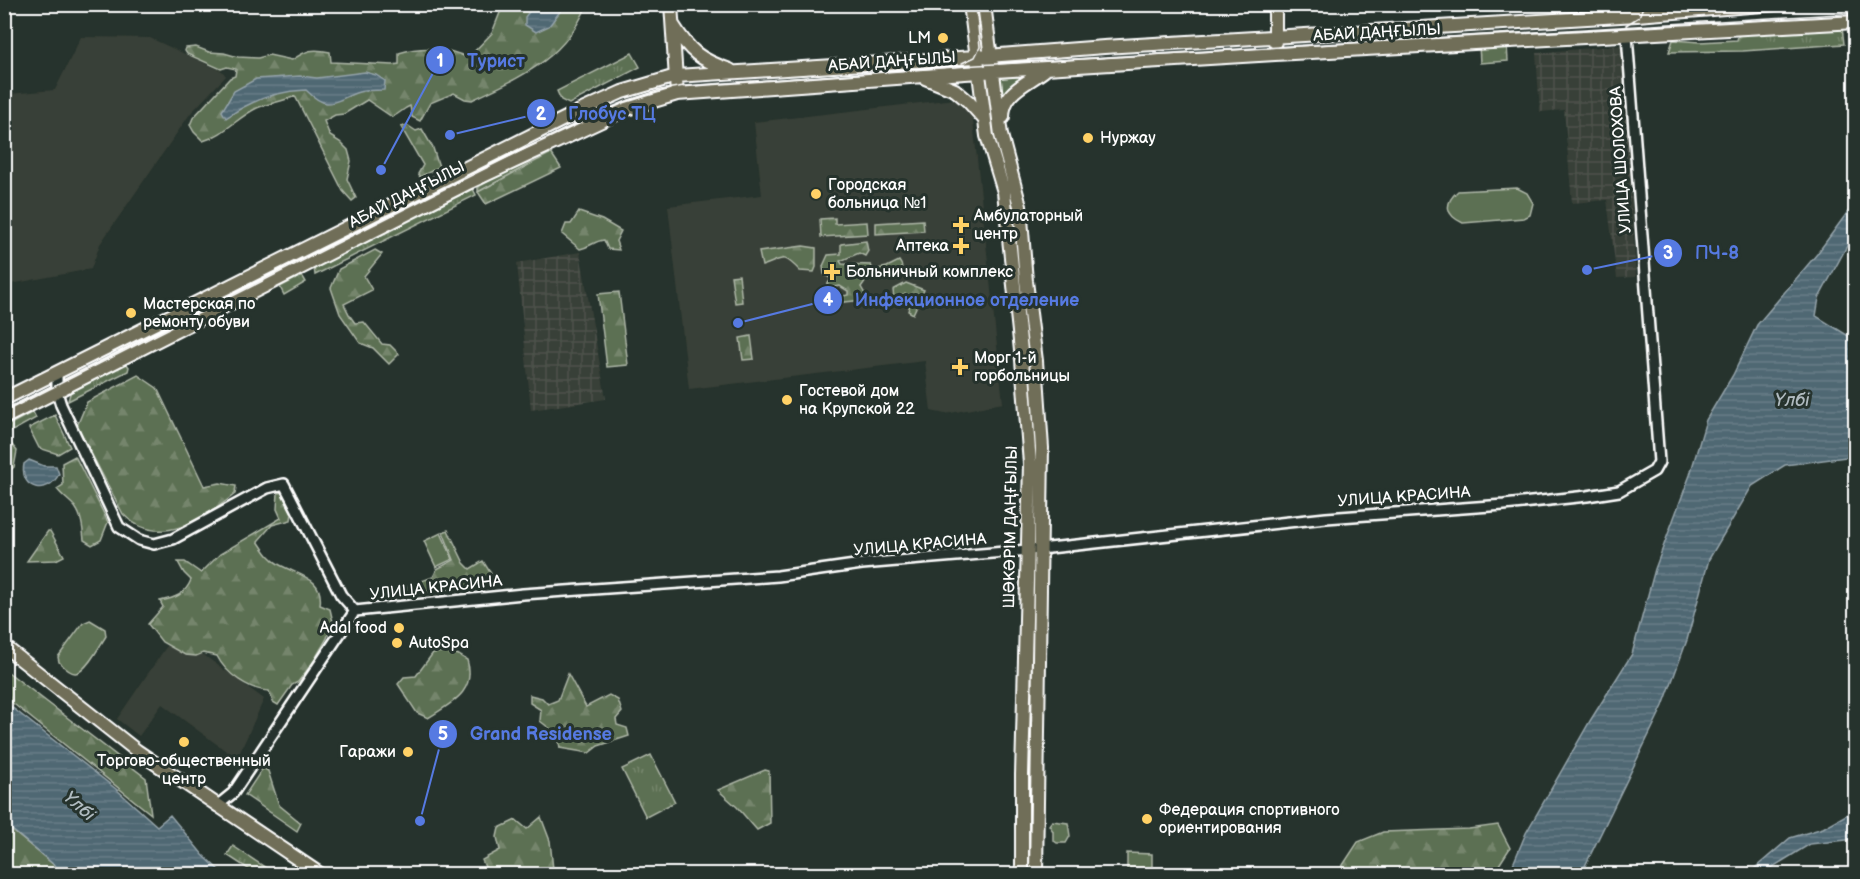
<svg xmlns="http://www.w3.org/2000/svg" width="1860" height="879" viewBox="0 0 1860 879" font-family="'Balsamiq Sans',sans-serif">
<defs>
<pattern id="industrial-grid" width="8" height="8" patternUnits="userSpaceOnUse" patternTransform="scale(1.5)"><rect width="8" height="8" fill="#394037"/><path d="M0 4h8M4 0v8" fill="none" stroke="#4d534b"/></pattern>
<pattern id="grass-tufts" width="24" height="20" patternUnits="userSpaceOnUse" patternTransform="scale(1.5)"><rect width="24" height="20" fill="#5c6f52"/><path d="M3 7l-1-3M5 7V3M7 7l1-3M15 17l-1-3M17 17v-4M19 17l1-3" fill="none" stroke="#74856c"/></pattern>
<pattern id="forest-firs" width="22" height="20" patternUnits="userSpaceOnUse" patternTransform="scale(1.5)"><rect width="22" height="20" fill="#5c6f52"/><path d="M5 1l3.5 6h-7zM16 11l3.5 6h-7z" fill="#74856c"/></pattern>
<pattern id="water-rules" width="6" height="5" patternUnits="userSpaceOnUse" patternTransform="scale(1.5)"><rect width="6" height="5" fill="#4f6773"/><path d="M0 2.5h6" fill="none" stroke="#697e88"/></pattern>
</defs>
<rect width="100%" height="100%" fill="#26332d"/>
<filter id="ink" filterUnits="userSpaceOnUse"><feTurbulence type="fractalNoise" baseFrequency=".0167" numOctaves="2"/><feDisplacementMap in="SourceGraphic" scale="12" xChannelSelector="R" yChannelSelector="G"/><feConvolveMatrix kernelMatrix="1 2 1 2 8 2 1 2 1" color-interpolation-filters="sRGB"/></filter>
<g filter="url(#ink)">
<path fill="#394037" d="M81 37 150 38 222 71 226 76 190 114 100 244 91 269 5 285V104L9 94 55 90Z
M955 99 972 112 1003 403 945 414 931 411 925 361 689 389 668 206 762 195 754 122Z
M175 634 264 699 237 759 162 704 139 736 117 719Z"/>
<path fill="url(#industrial-grid)" d="M1623 45 1636 277 1617 278 1607 200 1572 203 1564 110 1540 112 1536 53Z
M580 252 606 399 531 410 517 263Z"/>
<path fill="url(#grass-tufts)" stroke="#aeb7a8" stroke-width="1.5" d="M1842 27 1844 44 1743 51 1669 52 1673 40 1700 42 1737 40 1739 33Z
M632 53 640 67 569 104 561 100 557 91Z
M1030 76 1000 107 998 78Z
M529 159 532 163 478 192V187Z
M472 187 476 195 315 275 314 267 436 207Z
M1013 197 1029 348 1026 349 1009 198Z
M299 277H303L306 282 284 295 280 287Z
M126 363 129 367 128 371 68 401 71 390Z
M1028 368 1031 369 1037 438V532H1033Z
M33 412 36 418 5 435V427Z
M651 755 675 802 646 817 622 769Z
M233 846 269 870 266 874H256L227 855Z"/>
<path fill="url(#forest-firs)" stroke="#aeb7a8" stroke-width="1.5" d="M503 5H587C564 60 522 76 472 100L465 99 454 93 430 103 420 121 412 117 410 106C402 109 400 114 392 117L367 100 344 114 335 115 324 121 330 136 340 142 348 150 351 161 347 179 356 198 352 201 343 191 295 96C282 102 269 103 257 108 238 117 224 135 203 141L194 132 190 125 193 118 230 78 235 76 236 69 227 67 221 69 187 54 185 51 186 48 196 47 209 52 224 53 238 57 258 58 269 55 292 60C307 50 312 48 330 52L331 62 393 65 399 64V53C422 46 447 47 468 58L492 33Z
M1479 45H1507L1508 61 1480 63Z
M407 125 416 131 422 129 433 148 439 167 420 177 418 174 423 165 401 127Z
M551 153 561 168 486 204 478 192Z
M579 212 602 220 621 231 616 241 619 250 608 249 604 240C594 241 590 247 580 249L562 234 566 224H571Z
M835 218V224L867 222 868 234 821 237 820 219Z
M923 220 924 231 876 234V223Z
M866 241 868 251 865 256 859 253 840 261 842 264 871 265 873 270 887 267 899 261C904 267 903 272 898 278L883 279 875 272 868 277 861 287 865 294 863 300 836 303 835 301 839 297 848 295V291L840 286 834 287V293L828 298 822 293 831 279 824 274 823 266 828 255 841 254V244Z
M803 246 816 248V267L814 272 800 271C782 252 784 259 762 266L759 252Z
M375 250 382 254 364 276 372 290 344 304 350 316 355 323 364 322 382 344 390 345 399 354 389 364 373 348 360 343 340 314 331 288 339 269Z
M739 275 742 302 735 303 731 276Z
M906 283 924 290 913 314 908 311 912 298 905 294 894 299 893 290Z
M619 292 628 365 607 367 598 294Z
M751 336 754 359 743 360 740 338Z
M138 375 157 388 204 486 220 483 236 486 235 494C204 519 158 550 123 514L77 426 87 402Z
M55 415 70 447 58 454 39 448 29 428Z
M7 439 17 451 14 467 5 474V440Z
M75 456 108 522 101 540 92 545 84 540C83 530 82 516 75 507 69 500 63 497 57 489L63 485 62 463Z
M282 492 292 513 291 520 272 525 258 541C264 550 270 560 280 565 300 576 324 578 320 605L330 609 333 622 327 638 314 661 298 682 292 685 278 705 273 702 269 691C249 690 226 674 217 656L203 653 196 656 185 655 162 642 148 624 163 607 160 601C175 598 185 595 191 580L184 573 178 562H185L201 573 220 554 281 518 277 509 278 493Z
M448 530 464 563 470 569 483 561 495 580 478 585 411 594 406 591 408 586 433 577 437 569 454 560 443 532Z
M48 531H50L64 556 56 560 27 561Z
M452 651 467 660C477 692 451 703 428 718L417 713 398 684 404 677 416 676 433 653Z
M4 669 146 778 151 814 5 697Z
M568 674 586 707 609 695 618 700 622 712 616 719 617 725 627 728 629 736 598 746 589 753 560 748 558 735 540 721 541 710 530 703V695L542 698 548 704 558 700Z
M263 768 268 771 279 805 301 823 297 831 245 795Z
M765 770 769 771 770 823 757 830 737 807 718 790Z
M541 817 550 841 553 869 544 874H488L482 860 500 850 497 837 499 828 516 820 527 829Z
M1052 821 1068 823 1070 836 1066 843H1057L1053 840V831L1049 825Z
M4 824 65 874H5Z
M1498 825 1510 848 1499 865 1490 874H1340L1341 868 1358 842 1383 832 1469 829Z"/>
<path fill="#5c6f52" stroke="#aeb7a8" stroke-width="1.5" d="M1517 188 1527 193 1533 203 1530 215 1524 218 1463 223C1445 215 1444 203 1458 191Z
M441 533 453 559 436 567 424 541Z
M90 620 105 629 106 636C101 644 85 674 75 673 69 673 63 666 59 662L58 657 83 623Z
M1127 853 1152 854V869H1127Z"/>
<path fill="url(#water-rules)" stroke="#95a4ab" stroke-width="1.5" d="M534 5V4L565 5 549 26 536 32 525 25V17Z
M365 72 376 75 385 81 384 90C376 90 367 90 359 92 335 99 330 114 306 90 277 91 250 101 226 118L222 111 234 91 256 79 300 76 317 78Z
M1855 202V231L1819 298 1816 316 1855 340V461L1846 457 1785 465 1752 486 1709 559 1687 640 1663 706 1581 874H1509L1526 833 1590 721 1632 654 1655 569 1690 475 1706 420 1733 375 1757 325 1817 254Z
M29 460 44 466H56L59 474C48 496 19 490 24 464Z
M5 702 116 789 157 826 170 815 203 855 223 874H65L5 824Z
M1855 810V839L1810 844 1771 868 1766 874H1748L1790 838 1823 828Z"/>
<g fill="none" stroke-linecap="round" stroke-linejoin="round">
<defs>
<path id="minor" d="M57 373V392L61 405 119 527 139 540 154 544 173 539 267 488 284 484 341 595 355 611 523 594 778 576 862 564 1040 549 1326 518 1504 505 1587 496 1619 491 1654 471 1659 462 1627 35
M217 806 233 793 355 611"/>
<path id="major" d="M671 4 677 94
M970 4 987 136 1004 192 1022 360 1030 464 1022 775V874
M984 4 1001 135 1020 206 1026 281 1036 361 1042 448 1036 874
M1275 4V42
M673 25C690 52 700 60 730 70
M925 78 955 90 968 101 985 120
M1003 117C1003 90 1028 84 1046 69
M4 399 580 111 622 92 676 76 975 57 1104 47 1637 15 1775 4
M4 418 470 182 627 109 677 94 979 72 1275 54 1856 22
M4 646 137 751 320 874"/>
</defs>
<use href="#minor" stroke="#fff" stroke-width="14"/>
<use href="#major" stroke="#fff" stroke-width="16"/>
<use href="#minor" stroke="#26332d" stroke-width="9"/>
<use href="#major" stroke="#706e59" stroke-width="12"/>
<path stroke="#fff" stroke-width="1.5" d="M1626 25 1639 17 1644 4
M962 63 975 57 980 47 976 4
M4 412 430 196 591 116 629 100 660 90 684 86 977 65 1856 13"/>
</g>
</g>
<g fill="#ffd166" stroke="#26332d" stroke-width="2">
<circle cx="943" cy="38" r="6"/>
<circle cx="1088" cy="138" r="6"/>
<circle cx="816" cy="194" r="6"/>
<path d="M958 216h6v6h6v6h-6v6h-6v-6h-6v-6h6z"/>
<path d="M958 237h6v6h6v6h-6v6h-6v-6h-6v-6h6z"/>
<path d="M829 263h6v6h6v6h-6v6h-6v-6h-6v-6h6z"/>
<circle cx="131" cy="313" r="6"/>
<path d="M957 358h6v6h6v6h-6v6h-6v-6h-6v-6h6z"/>
<circle cx="787" cy="400" r="6"/>
<circle cx="399" cy="628" r="6"/>
<circle cx="397" cy="643" r="6"/>
<circle cx="184" cy="742" r="6"/>
<circle cx="408" cy="752" r="6"/>
<circle cx="1147" cy="819" r="6"/>
</g>
<g text-anchor="middle" dominant-baseline="central" stroke-width="6" stroke-linejoin="round" paint-order="stroke">
<g font-size="16" fill="#fff" stroke="#26332d">
<text transform="translate(1377 33) rotate(-3)">АБАЙ ДАҢҒЫЛЫ</text>
<text transform="translate(892 62) rotate(-4)">АБАЙ ДАҢҒЫЛЫ</text>
<text transform="translate(1621 160) rotate(-94)">УЛИЦА ШОЛОХОВА</text>
<text transform="translate(407 195) rotate(-27)">АБАЙ ДАҢҒЫЛЫ</text>
<text transform="translate(1404 497) rotate(-4)">УЛИЦА КРАСИНА</text>
<text transform="translate(1011 527) rotate(-89)">ШӘКӘРІМ ДАҢҒЫЛЫ</text>
<text transform="translate(920 545) rotate(-5)">УЛИЦА КРАСИНА</text>
<text transform="translate(436 588) rotate(-6)">УЛИЦА КРАСИНА</text>
</g>
<g font-size="16" fill="#fff" stroke="#26332d" text-anchor="start">
<text x="931" y="38" text-anchor="end">LM</text>
<text x="1100" y="138">Нуржау</text>
<text x="828" y="185">Городская<tspan x="828" dy="18">больница №1</tspan></text>
<text x="974" y="216">Амбулаторный<tspan x="974" dy="18">центр</tspan></text>
<text x="949" y="246" text-anchor="end">Аптека</text>
<text x="846" y="272">Больничный комплекс</text>
<text x="143" y="304">Мастерская по<tspan x="143" dy="18">ремонту обуви</tspan></text>
<text x="974" y="358">Морг 1-й<tspan x="974" dy="18">горбольницы</tspan></text>
<text x="799" y="391">Гостевой дом<tspan x="799" dy="18">на Крупской 22</tspan></text>
<text x="387" y="628" text-anchor="end">Adal food</text>
<text x="409" y="643">AutoSpa</text>
<text x="396" y="752" text-anchor="end">Гаражи</text>
<text x="184" y="761" text-anchor="middle">Торгово-общественный<tspan x="184" dy="18">центр</tspan></text>
<text x="1159" y="810">Федерация спортивного<tspan x="1159" dy="18">ориентирования</tspan></text>
</g>
<g font-size="18" font-style="italic" fill="#b0bbc0" stroke="#26332d">
<text x="1792" y="400">Үлбі</text>
<text transform="translate(79 806) rotate(42)">Үлбі</text>
</g>
</g>
<path fill="none" stroke="#567ae2" stroke-width="2" d="M381 170L440 60M450 135L541 113M1587 270L1668 253M738 323L828 300M420 821L443 734"/>
<g fill="#567ae2" stroke="#26332d" stroke-width="2">
<circle cx="381" cy="170" r="6"/>
<circle cx="450" cy="135" r="6"/>
<circle cx="1587" cy="270" r="6"/>
<circle cx="738" cy="323" r="6"/>
<circle cx="420" cy="821" r="6"/>
<circle cx="440" cy="60" r="15"/>
<circle cx="541" cy="113" r="15"/>
<circle cx="1668" cy="253" r="15"/>
<circle cx="828" cy="300" r="15"/>
<circle cx="443" cy="734" r="15"/>
</g>
<g font-size="18" text-anchor="middle" font-weight="bold" fill="#fff">
<text x="440" y="67">1</text>
<text x="541" y="120">2</text>
<text x="1668" y="259">3</text>
<text x="828" y="306">4</text>
<text x="443" y="740">5</text>
</g>
<g font-size="18" text-anchor="middle" font-weight="bold" fill="#567ae2" stroke="#26332d" stroke-width="6" stroke-linejoin="round" paint-order="stroke">
<text x="496" y="67">Турист</text>
<text x="612" y="120">Глобус ТЦ</text>
<text x="1717" y="259">ПЧ-8</text>
<text x="967" y="306">Инфекционное отделение</text>
<text x="541" y="740">Grand Residense</text>
</g>
<rect width="1860" height="879" fill="none" stroke="#26332d" stroke-width="24"/>
<rect x="12" y="12" width="1836" height="855" fill="none" stroke="#fff" stroke-width="2" filter="url(#ink)"/>
</svg>
